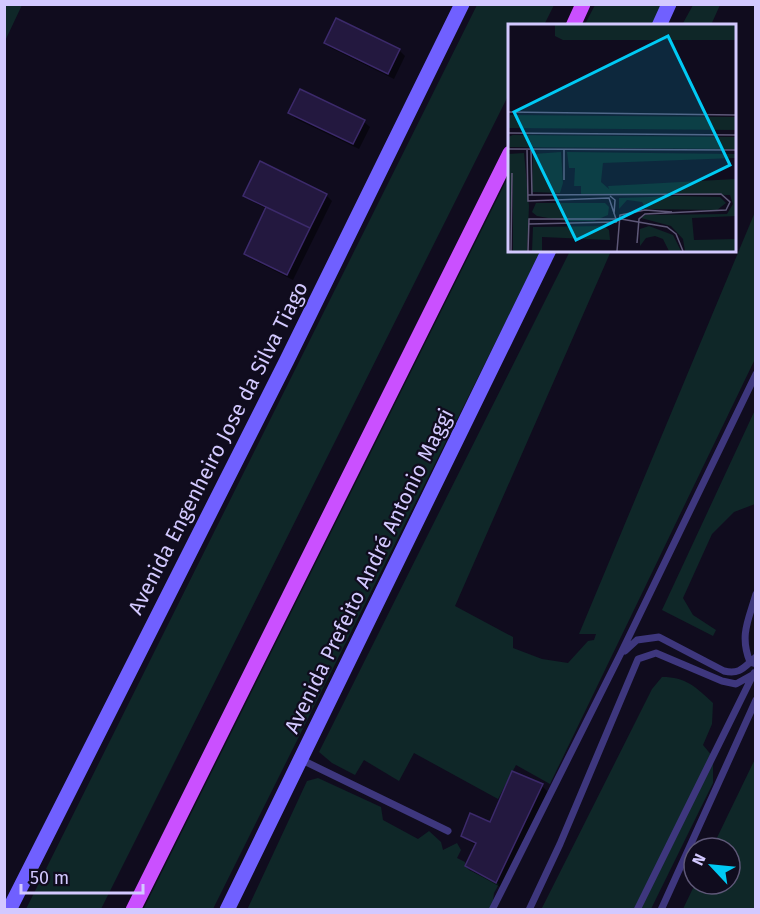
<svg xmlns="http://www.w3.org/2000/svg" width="760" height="914" viewBox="0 0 760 914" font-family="'Fira Sans',sans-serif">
<rect width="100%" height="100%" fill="#100c1e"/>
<path fill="#0f2728" d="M5 4 22 5 5 41 4 5Z
M477 5H554L544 25 510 26 509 94 101 909H26Z
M595 5H664L654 25 584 26Z
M693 5H720L711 25H682Z
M509 175 510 250 541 251 213 909 143 910Z
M755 212V359L550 784 516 765 498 799 414 753 399 781 364 760 355 775 332 763 319 752 570 251H611L455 606 513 637V648L542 659 568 663 588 641 594 640 596 634H579Z
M755 410V504L734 512 712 534 683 598 693 615 716 630 713 636 662 610Z
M662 677C686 677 696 687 713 703L712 724 703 745 713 757V783L651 909 541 910 652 689Z
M755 759V906L754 910 683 909 695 884H730V848H712Z
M318 778 381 807 383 820 418 839 429 831 441 842 443 850 457 843 461 850 457 858 465 862V865L469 870 499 884 494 893 492 909 247 910 307 781Z"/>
<path fill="#0007" d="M325 43 399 50 405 56 394 79 331 48Z
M290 113 364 122 370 127 359 149 296 119Z
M326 195 332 201 293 280 251 259 246 253 267 209 251 201 245 196Z
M542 786 549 793 504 889 475 873 467 866 476 846 463 836 490 824Z"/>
<path fill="#23183f" stroke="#3c2a6b" stroke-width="1.5" d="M336 18 400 49 388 74 324 43Z
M300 89 365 120 353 144 288 113Z
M260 161 327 194 310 228 243 196Z
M266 207 310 228 287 275 244 254Z
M512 771 543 784 496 883 465 866 476 843 461 836 470 813 490 822Z"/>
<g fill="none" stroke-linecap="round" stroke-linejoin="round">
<path stroke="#3e377e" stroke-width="7" d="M756 594C749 619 739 635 750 662L756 664
M625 651 637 640 659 637 724 671C740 675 744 667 756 657
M300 759 448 831
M492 910 620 655 756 374
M529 910 560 844 638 659 656 653 722 681 736 684 754 674
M637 910 754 673
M661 910 756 700"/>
<path stroke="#7060ff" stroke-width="15" d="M659 26 669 4
M9 910 287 360 462 4
M227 910 549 250"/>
<path stroke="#ca50ff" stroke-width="15" d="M573 26 583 4
M133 910 510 153"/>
</g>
<g text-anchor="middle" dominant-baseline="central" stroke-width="4.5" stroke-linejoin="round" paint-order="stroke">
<g font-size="21" fill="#d3c9ff" stroke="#100c1e">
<text transform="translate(218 448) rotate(-63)">Avenida Engenheiro Jose da Silva Tiago</text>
<text transform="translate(369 571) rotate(-64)">Avenida Prefeito André Antonio Maggi</text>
</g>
</g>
<g transform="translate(508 24)">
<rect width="228" height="228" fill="#100c1e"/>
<path d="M47 1H228V16H55L47 12ZM2 91 228 93V106L0 104ZM5 111 228 113V125L2 123 0 113ZM53 128 55 159 52 169 24 168 25 130ZM59 128 228 130V192L184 194 186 216 228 215V227H177L175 215 163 202 133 194 137 191 219 190 225 180 222 171 73 170V162H66L67 144H61ZM227 134V155L100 162 101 165 93 158 95 139ZM16 129 21 182 19 227H5V147L0 227V130ZM168 172 212 173 218 179 209 186 138 185 134 178 119 176 111 185V174ZM28 179H97L101 183 100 191 86 197H57L29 192 24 188ZM96 202 101 206 102 216 34 213V227H24L25 203ZM141 202 165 211 173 227H161L155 215 147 212 138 214 132 222V205Z" fill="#0f2728" fill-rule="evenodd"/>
<path fill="none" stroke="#5e5878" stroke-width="1.5" d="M0 88 228 91M0 109 228 111M0 125 228 126M19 125 20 177 101 174 108 195M23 125 24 171M56 125V156M20 171 213 170 222 178 218 186 137 190 131 195 129 219M102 172 107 176 106 190M113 195 159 203 168 210 175 227M21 200 109 198M3 227 4 149M20 227 21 195H114M109 227 112 191 137 186 164 188"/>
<path fill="#00caf4" fill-opacity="0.15" stroke="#00caf4" stroke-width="3" d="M160 12 222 141 68 216 6 88Z"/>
<rect width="228" height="228" fill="none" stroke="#d3c9ff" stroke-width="3"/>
</g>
<rect width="760" height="914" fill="none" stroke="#d3c9ff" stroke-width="12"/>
<g transform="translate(712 866) rotate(296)"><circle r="28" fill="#100c1e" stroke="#5e5878" stroke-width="1.5"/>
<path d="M0-4.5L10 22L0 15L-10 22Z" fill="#00caf4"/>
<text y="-9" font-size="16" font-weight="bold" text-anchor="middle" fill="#d3c9ff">N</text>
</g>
<path d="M21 884v9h122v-9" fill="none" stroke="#d3c9ff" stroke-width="3"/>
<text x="30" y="884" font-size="18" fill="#d3c9ff" stroke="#100c1e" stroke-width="4.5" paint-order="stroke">50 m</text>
</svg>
